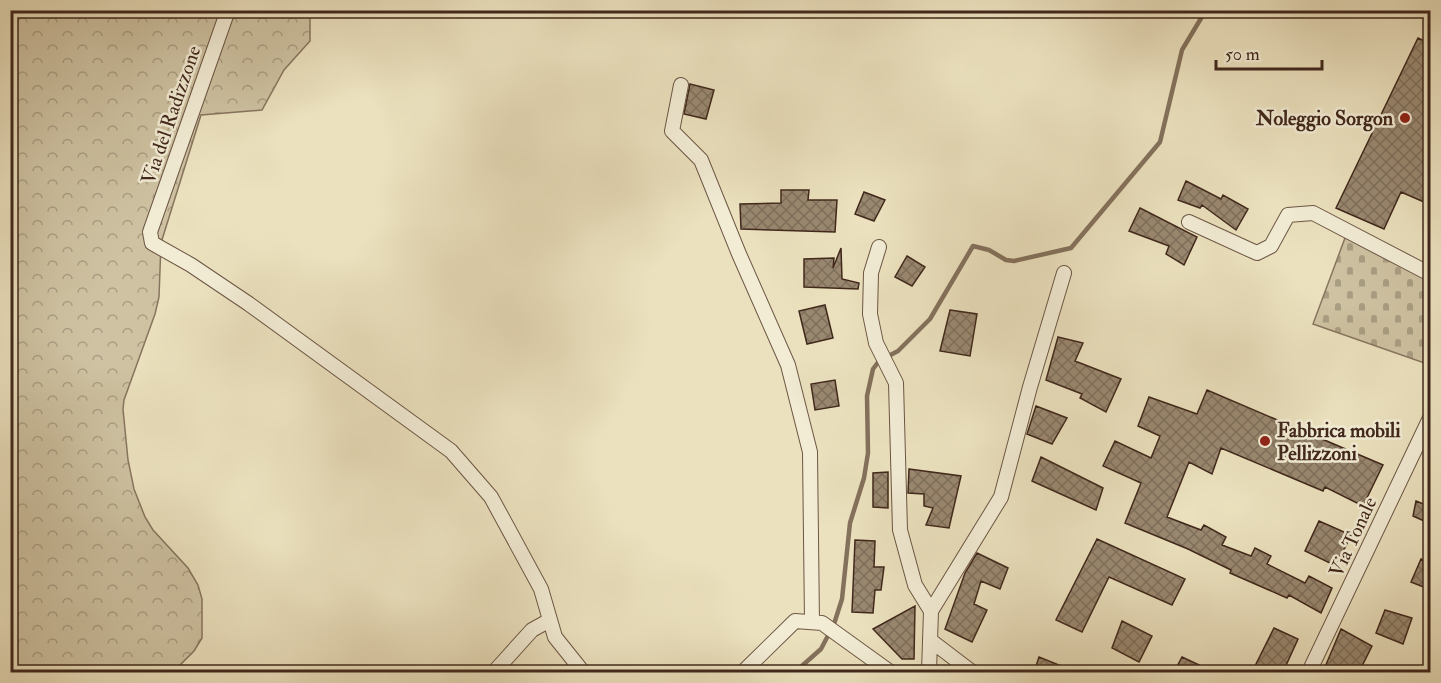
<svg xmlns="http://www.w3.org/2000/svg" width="1441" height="683" viewBox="0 0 1441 683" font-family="'IM FELL Double Pica',serif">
<defs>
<pattern id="forest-crowns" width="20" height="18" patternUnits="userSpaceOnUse" patternTransform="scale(1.5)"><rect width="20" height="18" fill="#cec2a2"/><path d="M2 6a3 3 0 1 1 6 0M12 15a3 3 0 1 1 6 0" fill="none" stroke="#a99e83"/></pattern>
<pattern id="cemetery-stones" width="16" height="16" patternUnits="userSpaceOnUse" patternTransform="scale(1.5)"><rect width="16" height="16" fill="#cec2a2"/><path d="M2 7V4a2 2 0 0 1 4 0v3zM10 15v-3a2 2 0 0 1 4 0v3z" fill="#a99e83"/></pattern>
<pattern id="building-cross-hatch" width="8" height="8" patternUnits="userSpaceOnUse" patternTransform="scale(1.5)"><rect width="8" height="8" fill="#998870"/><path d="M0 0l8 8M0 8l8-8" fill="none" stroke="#7e6f5b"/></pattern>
</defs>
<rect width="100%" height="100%" fill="#ebe1be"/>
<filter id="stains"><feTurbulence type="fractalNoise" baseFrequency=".00333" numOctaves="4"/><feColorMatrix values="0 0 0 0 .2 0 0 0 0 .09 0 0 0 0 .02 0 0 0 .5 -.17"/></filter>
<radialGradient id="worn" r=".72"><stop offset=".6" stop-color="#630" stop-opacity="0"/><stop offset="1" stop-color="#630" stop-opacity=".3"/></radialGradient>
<path fill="url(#forest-crowns)" stroke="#88755f" stroke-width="1.5" d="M10 11H318L310 17V41L284 70 262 110 201 115 161 243 159 297 155 314 124 400 123 409 128 460 134 489 145 517 153 530 188 568 198 585 202 599V638L194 651 173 672H11Z"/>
<path fill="url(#cemetery-stones)" stroke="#88755f" stroke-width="1.5" d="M1345 238 1430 267V365L1313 324Z"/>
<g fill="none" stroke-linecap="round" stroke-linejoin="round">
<path stroke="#84715c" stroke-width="4.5" d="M795 672 821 649 834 624 842 599 850 523 864 478 868 453 867 396 873 369 879 361 898 351 930 319 973 246 989 250 1006 260 1014 261 1071 248 1160 142 1182 50 1206 10"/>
</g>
<path fill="url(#building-cross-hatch)" stroke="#41281c" stroke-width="1.5" d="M1418 38 1431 44V205L1401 192 1384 229 1336 208Z
M690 84 714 90 706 119 684 114Z
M1186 181 1221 199 1223 195 1248 209 1236 230 1202 205 1200 208 1178 200Z
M781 190H809L808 200H837L835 232 741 229 740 204 781 203Z
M864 192 885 200 874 221 855 214Z
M1140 208 1197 237 1184 265 1166 254 1169 246 1129 231Z
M841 248 842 279 859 283 858 289 804 287V259L834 258 833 268Z
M907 256 925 267 912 286 895 277Z
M825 305 833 338 807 344 799 311Z
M950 310 977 314 970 356 940 351Z
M1058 337 1083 343 1075 361 1121 379 1106 412 1080 398 1082 394 1046 380Z
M835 380 839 406 815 410 811 384Z
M1207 390 1383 465 1363 506 1325 487 1323 491 1221 448 1212 474 1189 462 1167 517 1201 530 1204 525 1226 537 1222 545 1251 556 1255 548 1271 556 1267 564 1305 583 1309 576 1332 588 1321 613 1289 595 1287 598 1230 573 1231 570 1188 549 1125 523 1141 483 1103 466 1115 441 1151 458 1160 436 1138 426 1149 397 1197 414Z
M1036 406 1067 418 1052 444 1027 434Z
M1041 457 1103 488 1096 510 1032 481Z
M909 469 961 476 949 528 926 525 933 508 924 506V494L908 493Z
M888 472V508L873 507V473Z
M1416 501 1431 507V524L1413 516Z
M1319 521 1351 535 1336 566 1305 551Z
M1097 539 1185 579 1172 605 1109 577 1082 632 1056 620Z
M855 540 875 541 874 567H884L881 590H875L873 613 852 612Z
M977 553 1008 568 1000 589 981 581 974 604 987 610 972 642 945 629 965 573Z
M1421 559 1431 564V590L1411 582Z
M915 606 914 659H902L873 629Z
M1385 610 1412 618 1403 644 1376 633Z
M1122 621 1152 636 1139 662 1112 648Z
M1274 628 1298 639 1283 672H1252Z
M1341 629 1372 646 1359 672H1336L1325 667Z
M1039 657 1076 672H1034Z
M1182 657 1214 672H1174Z"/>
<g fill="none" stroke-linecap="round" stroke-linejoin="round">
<defs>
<path id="minor" d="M228 10 150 232 152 243 191 265 249 304 451 451 491 497 541 589 555 637 583 672
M681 85 672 131 701 160 739 254 788 365 810 452 812 622
M1189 222 1257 253 1271 246 1288 215 1313 213 1430 274
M879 247 871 273 870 314 876 343 896 383 900 530 915 585 931 611
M930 640 972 672
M494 672 532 630 550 620
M743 672 795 621 822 623 890 672
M929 672 931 611 1001 497 1030 387 1064 273
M1309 672 1430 418"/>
</defs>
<use href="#minor" stroke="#6c5644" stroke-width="16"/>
<use href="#minor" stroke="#f2ecd5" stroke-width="14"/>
</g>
<g fill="#8f2418" stroke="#f2ecd5" stroke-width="2">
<circle cx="1405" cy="118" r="6"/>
<circle cx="1265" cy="441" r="6"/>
</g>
<g text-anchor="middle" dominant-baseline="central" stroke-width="5" stroke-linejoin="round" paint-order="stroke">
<g font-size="20" fill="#41281c" stroke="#f2ecd5">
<text transform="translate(171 115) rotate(-71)">Via del Radizzone</text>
<text transform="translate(1353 537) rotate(-65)">Via Tonale</text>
</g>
<g font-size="20" font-weight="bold" fill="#41281c" stroke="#f2ecd5" text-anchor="end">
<text x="1393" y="118">Noleggio Sorgon</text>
<text x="1277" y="430" text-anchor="start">Fabbrica mobili<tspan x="1277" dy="23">Pellizzoni</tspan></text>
</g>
</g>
<rect width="1441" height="683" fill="none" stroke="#ebe1be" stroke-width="36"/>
<rect x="12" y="12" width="1417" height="659" fill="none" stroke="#41281c" stroke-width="3"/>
<rect x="18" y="18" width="1405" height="647" fill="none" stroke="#41281c" stroke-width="1.5"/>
<path d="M1216 60v9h106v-9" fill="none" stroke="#41281c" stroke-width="3"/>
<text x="1225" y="60" font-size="18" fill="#41281c" stroke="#f2ecd5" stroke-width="4.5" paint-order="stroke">50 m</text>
<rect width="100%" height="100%" filter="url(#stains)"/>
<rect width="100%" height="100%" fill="url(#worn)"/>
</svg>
